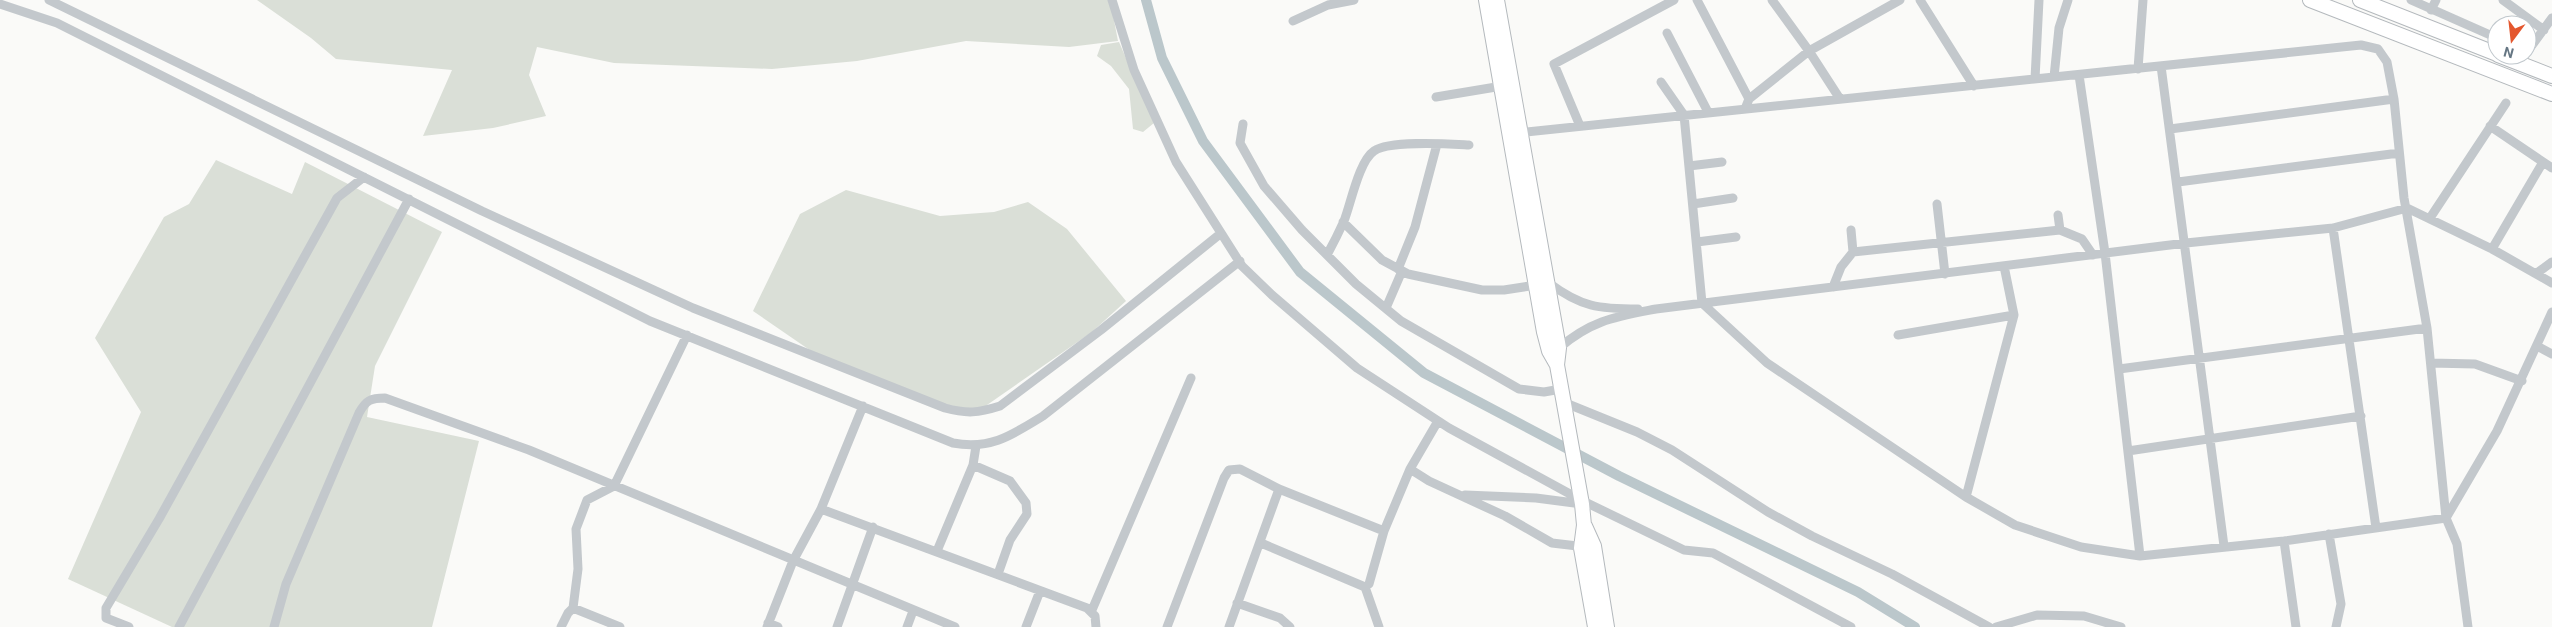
<svg xmlns="http://www.w3.org/2000/svg" width="2552" height="627" viewBox="0 0 2552 627" font-family="Roboto,sans-serif">
<rect width="100%" height="100%" fill="#fafaf8"/>
<path fill="#dadfd7" d="M257 0H1110L1118 41 1069 47 966 41 857 61 772 69 614 63 537 47 529 75 546 116 493 128 423 136 452 70 336 59 311 38Z
M1119 42 1154 123 1143 132 1133 129 1129 89 1111 66 1097 56 1101 45Z
M216 160 292 194 305 162 442 232 375 366 367 417 479 441 432 627H172L68 579 141 412 95 338 164 217 189 204Z
M846 190 940 216 994 212 1028 202 1067 229 1126 301 1092 332 974 414 830 364 753 311 800 214Z"/>
<g fill="none" stroke-linecap="round" stroke-linejoin="round">
<path stroke="#bbc7cb" stroke-width="10" d="M1146 0 1162 58 1203 141 1300 272 1424 373 1619 476 1858 592 1915 627"/>
<defs>
<path id="trunk" d="M1486 0 1544 332 1549 351 1557 365
M1497 0 1559 348 1557 365 1582 504 1584 525 1581 548 1595 627
M2310 0 2552 94
M2360 0 2497 54
M2498 55 2552 76
M1585 526 1594 546 1607 627"/>
</defs>
<use href="#trunk" stroke="#b4b9bd" stroke-width="16"/>
<path stroke="#c3c8cc" stroke-width="9" d="M49 0 482 211 693 308 945 408C967 414 978 413 1000 406L1101 330 1220 234
M1112 0 1134 70 1176 162 1242 266 1272 295 1357 368 1449 428 1581 500 1684 550 1713 553 1851 627
M1697 0 1749 99
M1772 0 1809 51 1840 99
M1920 0 1974 86
M2411 0 2497 38
M2503 0 2544 30
M0 4 57 23 650 321 953 443C991 450 1012 435 1043 416L1240 261
M2431 10 2436 0
M1293 21 1328 5 1354 0
M1667 33 1708 112
M2527 52 2552 18
M2161 66 2224 546
M2138 69 2143 0
M2079 75 2105 253 2140 556
M2054 77 2059 28 2068 0
M2035 79 2039 0
M1661 82 1684 115 1702 303 1767 363 1966 497 2015 525 2081 547 2140 556 2284 541 2446 518 2497 431 2552 312
M1436 97 1502 86
M1745 109 1749 99 1809 51 1900 0
M1243 124 1240 143 1264 186 1302 230 1356 284 1401 321 1519 389 1544 392 1561 389
M1580 126 1554 64 1674 0
M2490 126 2552 168
M2170 129 2394 99
M1516 133 2361 45 2378 49 2387 62 2394 99 2404 198 2427 328 2446 518 2457 544 2468 627
M1689 166 1722 162
M2178 182 2399 153
M1693 204 1733 198
M1937 204 1945 274
M2058 215 2060 230
M2430 218 2506 103
M1343 222 1382 260 1408 274 1482 290H1504L1549 283C1581 307 1599 309 1638 309
M2333 228 2376 528
M1851 230 1853 252
M1697 242 1736 237
M2492 249 2543 162
M1327 255C1333 244 1339 232 1344 221 1351 203 1359 161 1374 151 1390 140 1449 144 1469 145
M1398 269 1415 227 1437 144
M2537 273 2552 262
M1833 287 1841 267 1853 252 2060 230 2082 239 2093 255
M1386 308 1402 271
M1898 335 2014 315
M2537 346 2552 354
M1559 348C1592 320 1615 317 1656 309L2186 243 2333 228 2407 208 2492 249 2552 283
M2431 363 2475 364 2522 381
M2119 369 2427 328
M1563 402 1637 432 1672 450 1768 512 1812 536 1892 574 1989 627
M863 406 821 509 1087 608 1095 616 1096 627
M2128 451 2361 416
M973 465 1010 481 1026 503 1027 514 1010 540 998 574
M1410 469 1438 421
M1465 495 1536 498 1582 504
M1966 497 2014 315 2004 266
M2329 534 2341 604 2336 627
M2284 541 2296 627
M1261 543 1365 587 1369 584 1384 531 1410 469 1429 481 1505 516 1552 543 1586 547
M937 551 973 465 976 446
M1365 587 1379 627
M1237 603 1280 618 1290 627
M573 608 578 569 576 529 587 500 614 486 687 335
M1092 610 1191 378
M768 623 778 627
M129 627 106 618V608L159 519 337 198 364 177
M179 627 409 199
M274 627 286 584 359 413C366 400 371 398 385 398L529 450 955 627
M561 627 568 613 573 608 620 627
M767 627 793 561 821 509
M837 627 873 527
M907 627 913 611
M1026 627 1040 591
M1167 627 1224 478 1229 470 1240 469 1279 489 1384 531
M1229 627 1279 489
M1996 627 2037 615 2084 616 2121 627"/>
<use href="#trunk" stroke="#fff" stroke-width="14"/>
</g>
<g transform="translate(2512 40) rotate(195)"><circle r="24" fill="#ffffff" stroke="#c1c8cd"/>
<path d="M0-4L9 19L0 12L-9 19Z" fill="#e4572e"/>
<text y="-8" font-size="14" font-weight="bold" text-anchor="middle" fill="#657683">N</text>
</g>
</svg>
